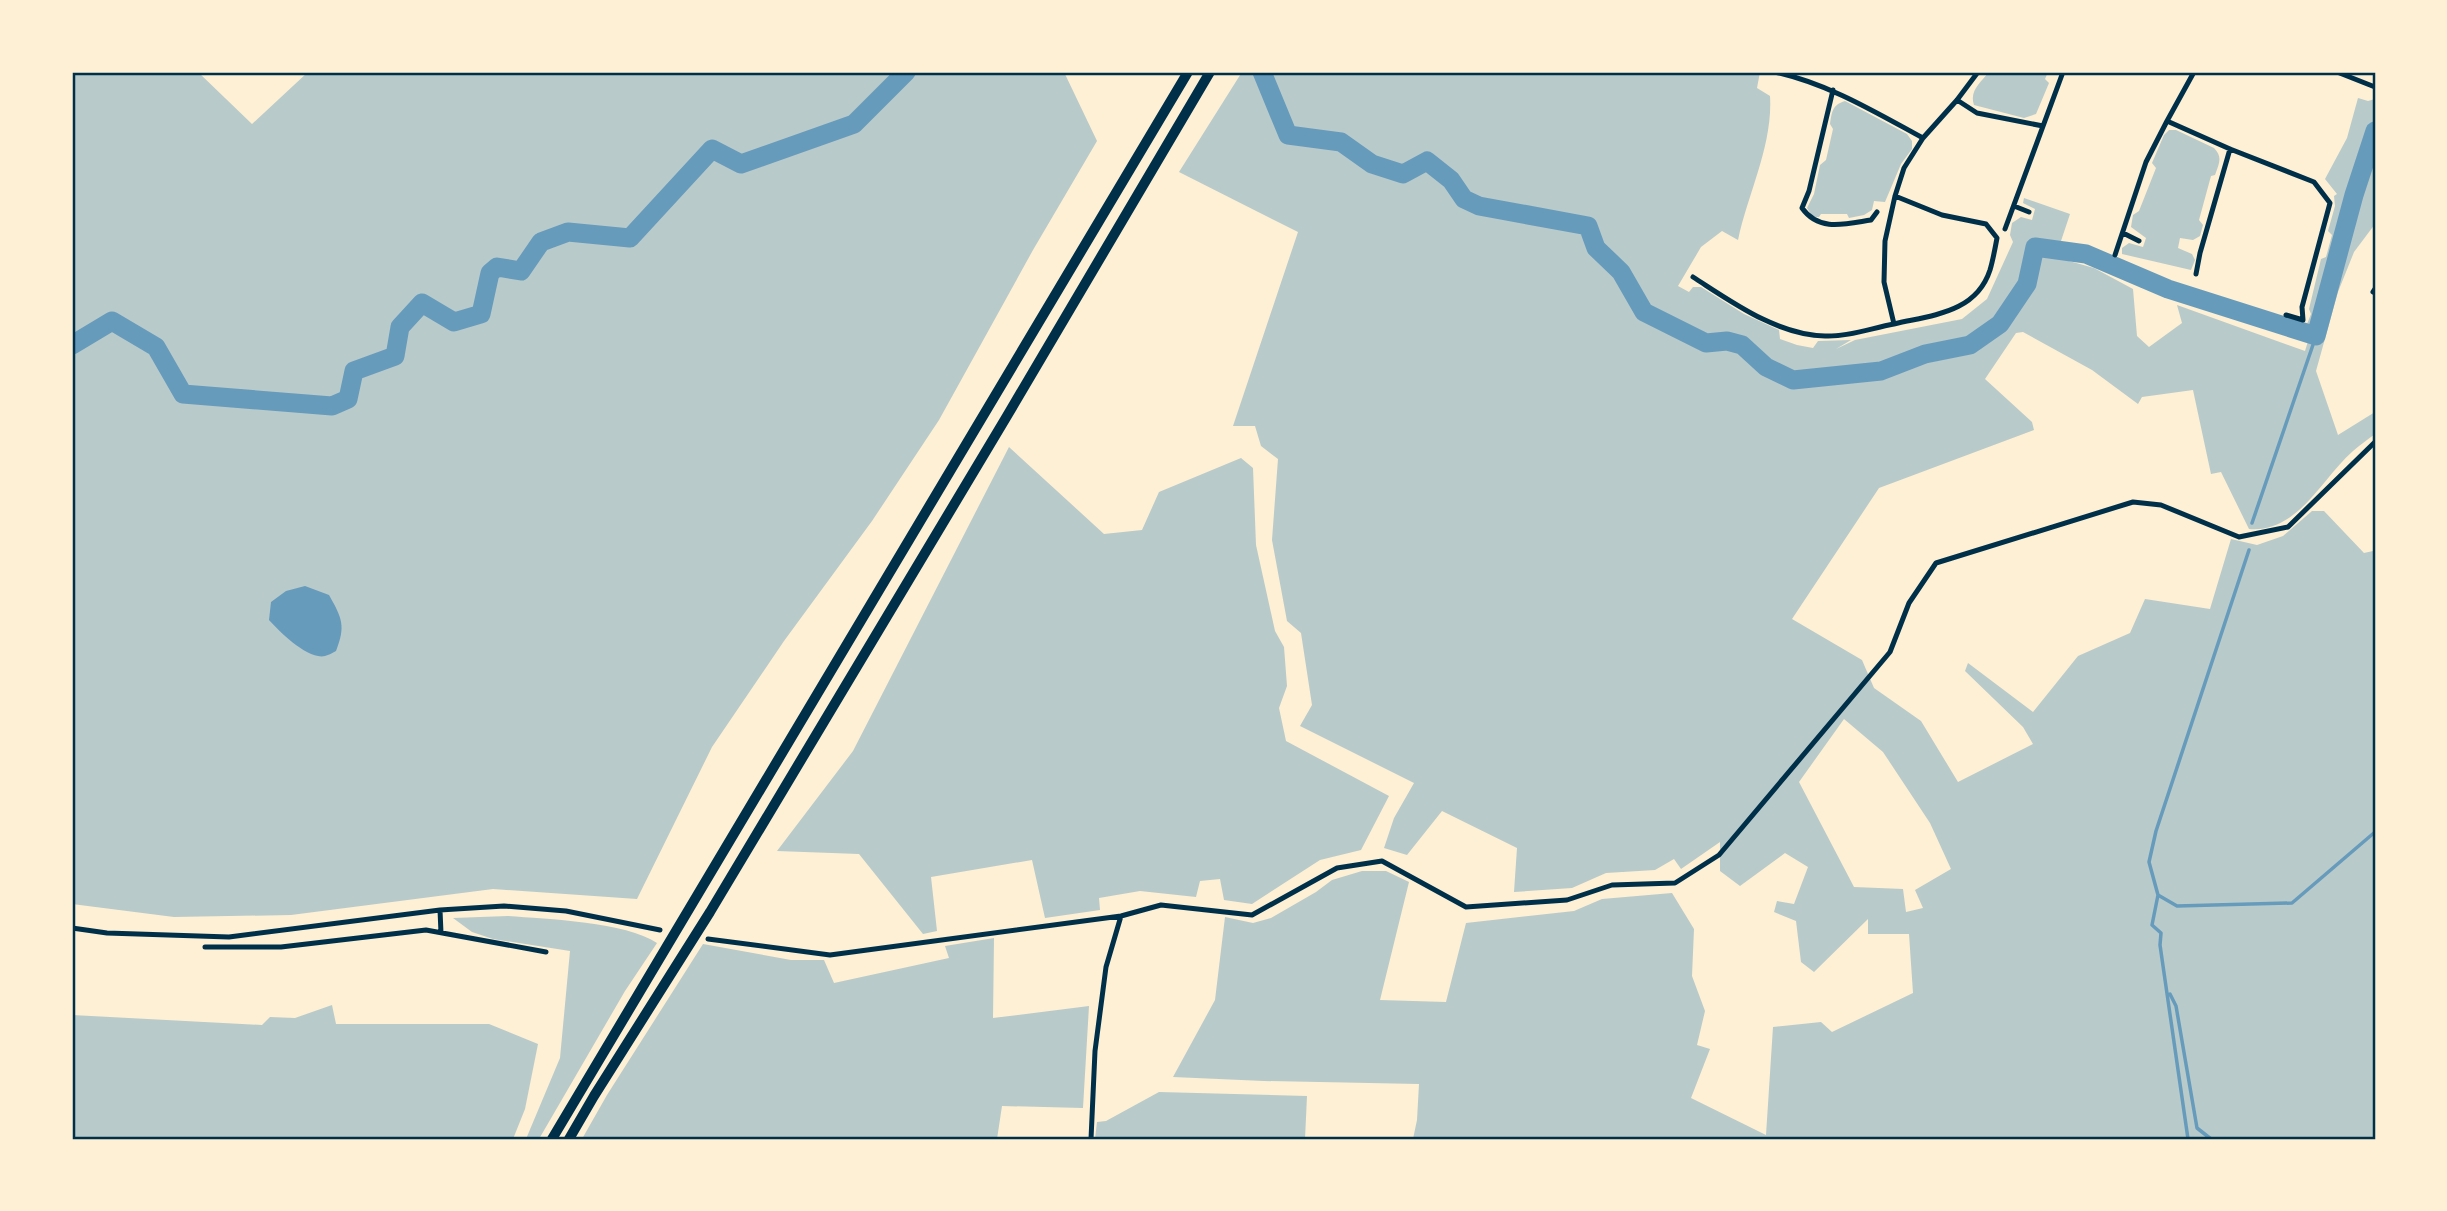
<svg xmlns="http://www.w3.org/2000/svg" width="2447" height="1211" viewBox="0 0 2447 1211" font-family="'Noto Serif',serif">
<rect width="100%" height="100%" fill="#fdf0d5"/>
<path fill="#b9caca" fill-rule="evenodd" d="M72 72H198L252 124 308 72H1064L1097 141 1033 250 939 420 872 521 784 641 712 747 637 899 493 889 291 915 174 917 72 904Z
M1242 72H1760L1757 88 1770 96C1773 145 1748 193 1738 240L1722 231 1701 247 1678 286 1689 292 1693 287H1701L1744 314 1779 330 1780 339 1797 345 1813 348 1818 341 1851 340 1836 349 1855 340 1962 319 1987 299 2013 242 2010 235 2012 223 2021 217 2032 220 2035 209 2023 203 2024 198 2070 214 2060 244 2048 241 2044 254 2094 268 2133 289 2137 336 2149 347 2182 323 2177 305 2305 351 2357 185 2310 330 2277 318 2278 317 2307 324 2311 314 2309 309 2321 259 2326 257 2332 235 2328 231 2335 206 2334 196 2337 194 2325 179 2347 138 2358 98 2368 101 2375 99V224L2354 252 2338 292 2316 371 2338 435 2375 412V434C2368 439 2360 445 2353 451 2321 479 2298 533 2249 529L2221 472 2211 474 2193 390 2142 397 2138 404 2092 370 2023 332 2016 333 1985 379 2032 422 2034 430 1879 488 1792 619 1862 660 1874 688 1921 721 1958 782 2033 744 2023 727 1965 671 1968 663 2033 712 2078 656 2130 633 2145 599 2210 609 2231 539 2257 545 2283 536 2312 511H2324L2364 553 2373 551 2375 553V1139H1413L1417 1120 1419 1084 1264 1081 1173 1077 1215 1000 1225 917 1253 923 1271 918 1316 892 1332 880 1362 871H1386L1409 882 1380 1000 1446 1002 1466 923 1574 911 1602 899 1672 893 1694 929 1692 976 1705 1011 1697 1045 1710 1049 1691 1098 1766 1135 1773 1027 1821 1022 1832 1032 1913 993 1909 934H1868V919L1814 972 1801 962 1796 921 1774 912 1777 901 1794 904 1808 867 1785 853 1740 886 1720 871V842L1681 869 1674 859 1655 870 1606 873 1572 888 1514 892 1517 848 1442 811 1407 855 1384 848 1394 818 1414 783 1300 726 1312 705 1301 633 1287 621 1272 540 1278 459 1261 446 1255 426H1233L1298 232 1179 172ZM1844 719 1883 752 1930 823 1951 869 1915 890 1923 908 1906 912 1903 889 1854 887 1799 782Z
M1989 72H2048L2045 79 2049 83 2036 114 2024 118 1974 105C1969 91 1981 82 1989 72Z
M1845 101 1907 134 1912 141V149L1901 164 1885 202 1874 201 1872 210 1864 215 1849 218 1847 214H1821L1819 217H1813L1807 208 1814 194 1820 165 1826 160 1833 129 1830 124C1832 112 1832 105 1845 101Z
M2169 130H2176L2214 148C2223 157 2219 164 2215 175L2211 176 2199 220 2203 225 2200 236 2193 240 2180 238 2178 248 2192 254 2195 260 2191 270 2122 254V248L2129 243 2143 247 2146 238 2131 227 2133 215 2139 211 2156 168 2152 163 2164 135Z
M1009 447 1104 534 1142 530 1159 492 1241 458 1253 468 1256 545 1275 631 1284 647 1287 686 1279 708 1286 741 1389 796 1361 850 1320 860 1252 904 1224 900 1220 879 1200 881 1196 897 1140 891 1099 898 1100 910 1045 918 1032 860 931 877 937 931 923 934 859 854 777 851 853 751Z
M508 916C547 919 626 922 657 943L625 991 539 1139H526L560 1058 570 951 493 939 472 932 453 918Z
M994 938 993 1018 1089 1006 1083 1108 1002 1106 997 1139H582L607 1095 703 944 791 960H824L834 983 949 958 945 946Z
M332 1005 336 1024H489L538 1044 525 1109 513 1139H72V1015L262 1025 270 1017 295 1018Z
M1159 1092 1307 1096 1305 1139H1095L1097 1122 1106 1121Z"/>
<path fill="#669bbc" d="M305 586 329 595C342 618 346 626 336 651 332 653 329 655 325 656 308 660 280 632 269 620L271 602 286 591Z"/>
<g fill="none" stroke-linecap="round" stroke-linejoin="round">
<path stroke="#669bbc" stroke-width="3.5" d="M2252 523 2316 336
M2158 895 2177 906 2292 903 2375 832
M2170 994 2176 1006 2197 1128 2211 1139
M2188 1139 2160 945 2161 933 2152 925 2158 895 2149 862 2156 831 2249 550"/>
<path stroke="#669bbc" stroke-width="19" d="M1262 72 1288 135 1341 142 1372 164 1403 174 1427 161 1451 180 1464 199 1479 206 1588 226 1596 248 1621 272 1644 312 1706 343 1727 341 1742 345 1766 367 1793 380 1881 371 1925 354 1970 345 2000 324 2027 284 2035 247 2086 254 2168 289 2316 336 2354 195 2375 131
M72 345 112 321 156 347 183 394 332 406 348 399 354 371 395 356 400 327 422 303 454 322 481 314 490 273 497 267 521 271 541 242 568 232 630 238 712 149 741 164 854 124 906 72"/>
<path stroke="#003049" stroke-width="5" d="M1775 72C1829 84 1875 112 1923 138
M2194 72 2167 121 2230 149 2314 182 2330 203 2302 307 2303 320 2286 315
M2337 72 2375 87
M1833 90 1809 191 1802 208C1819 232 1845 224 1871 220L1877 212
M1957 100 1977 113 2043 126
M2014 206 2029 212
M2005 229 2063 72
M2123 233 2139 241
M2115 255 2146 162 2167 121
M2196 274 2200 253 2230 149
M1693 277C1732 302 1777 335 1825 336 1847 337 1872 328 1894 324L1884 282 1885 241 1895 196 1904 168 1923 138 1957 100 1978 72
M2373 292 2375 289
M1894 324C1932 315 1976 313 1990 270 1993 260 1995 249 1997 238L1986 224 1942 215 1895 196
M440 910 441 933
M72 928 107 933 229 937 440 910 504 906 566 911 660 930
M708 939 830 955 1121 916 1161 905 1252 915 1337 868 1382 861 1466 907 1567 900 1612 885 1675 883 1719 855 1890 652 1909 603 1936 563 2133 502 2161 505 2239 537 2288 527 2375 442
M205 947H281L426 930 546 952
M1091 1139 1095 1051 1106 967 1121 916"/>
<path stroke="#003049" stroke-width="10" d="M552 1139 1188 72
M569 1139 594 1096 710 912 1007 416 1210 72"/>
</g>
<rect width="2447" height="1211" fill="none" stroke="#fdf0d5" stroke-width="147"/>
<rect x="74" y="74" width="2300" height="1064" fill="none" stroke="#003049" stroke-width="2.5"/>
</svg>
